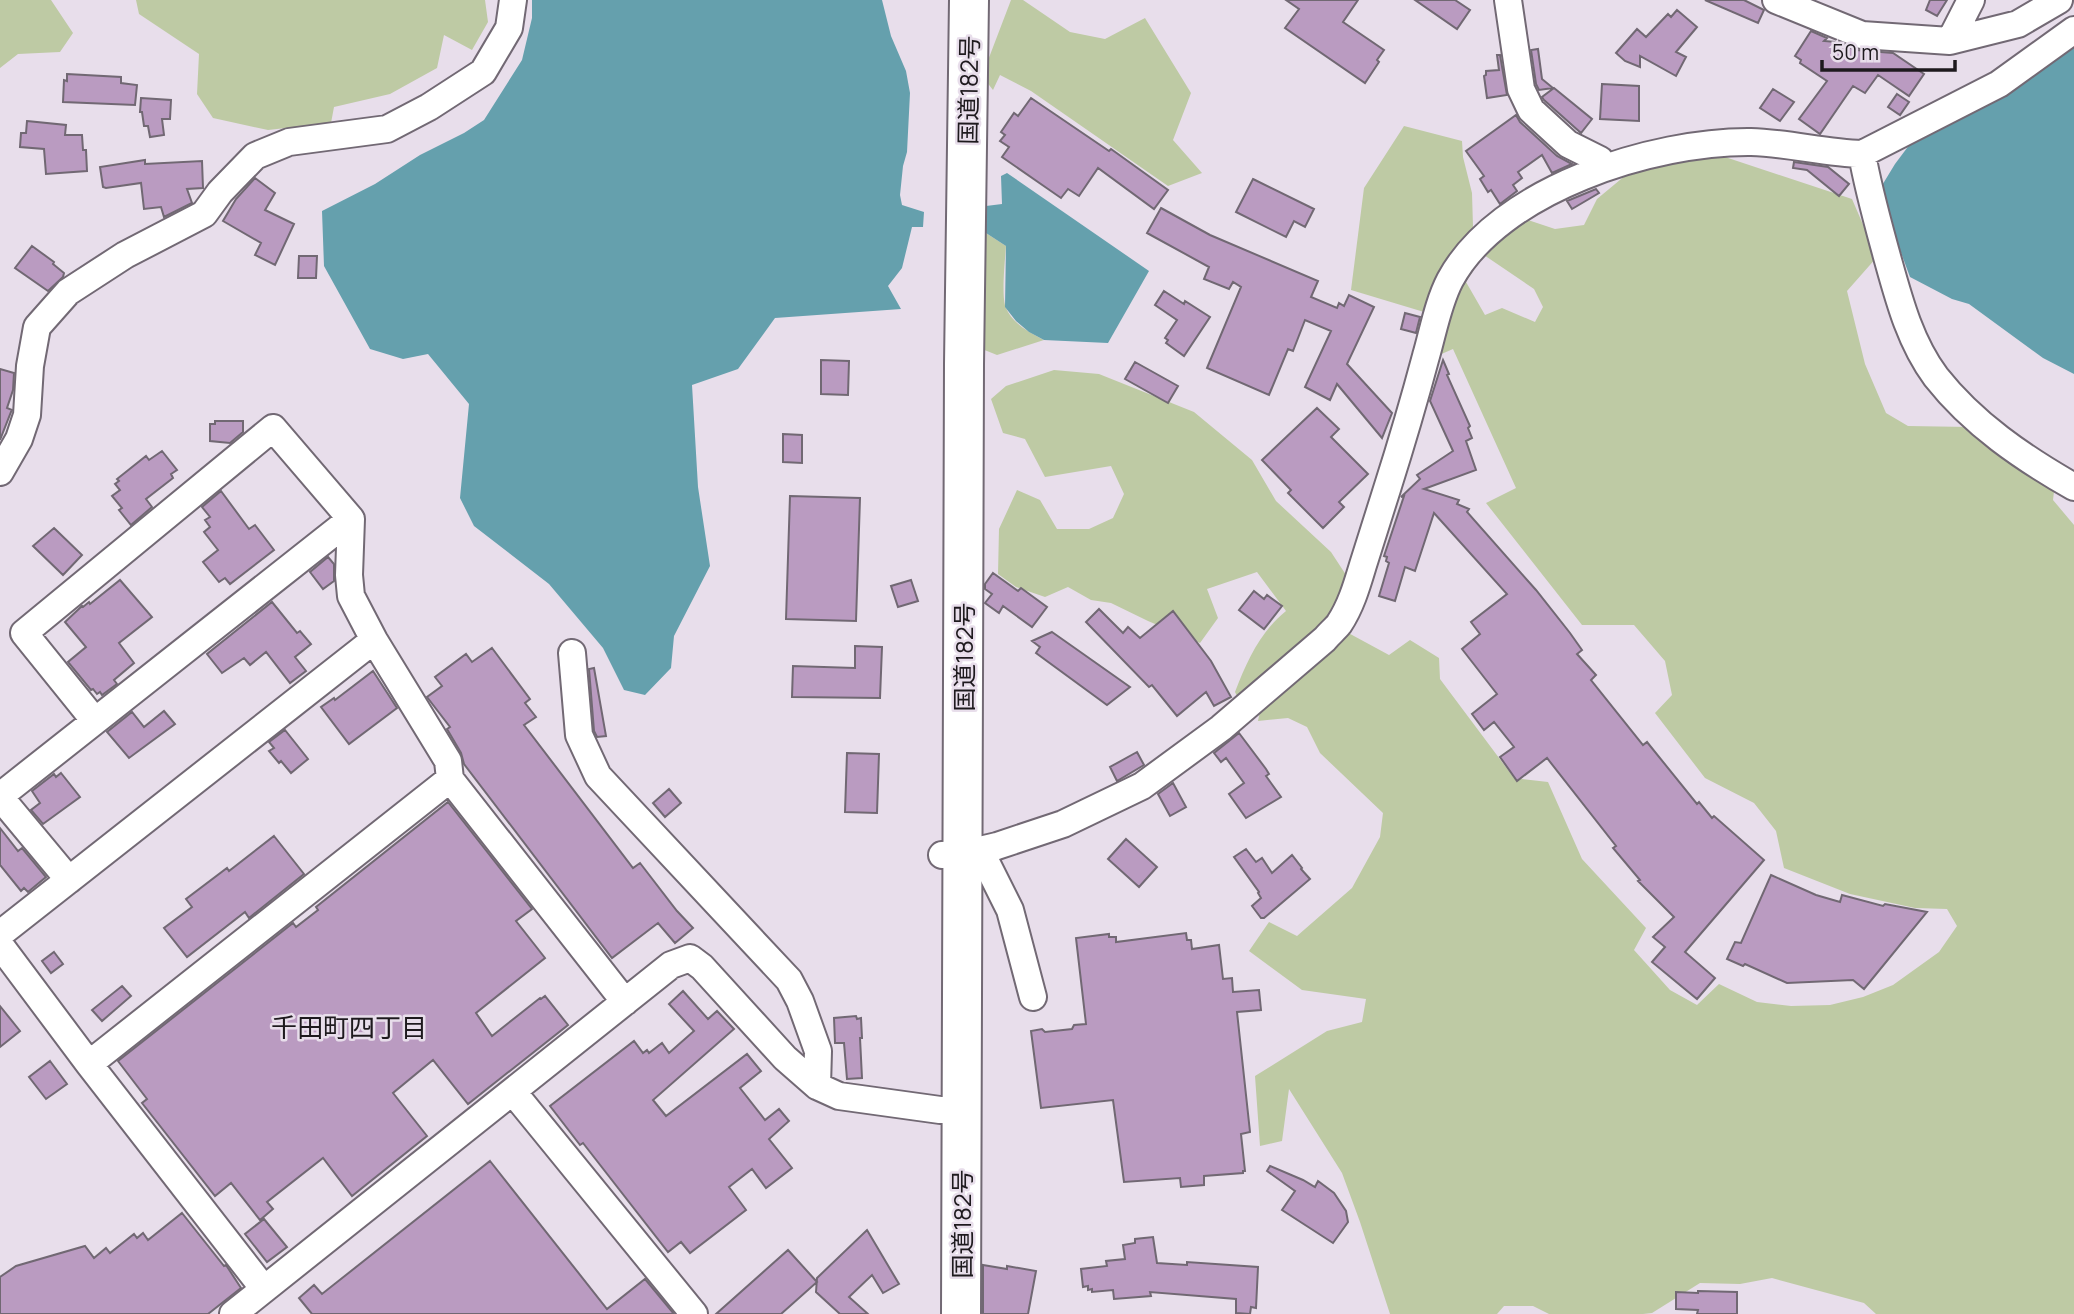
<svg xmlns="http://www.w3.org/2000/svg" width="2074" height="1314" viewBox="0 0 2074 1314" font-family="Manrope,'Noto Sans JP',sans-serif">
<rect width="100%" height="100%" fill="#e8deeb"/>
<path fill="#becaa4" d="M0 0H51L73 33 60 52 18 54 0 68Z
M136 0H485L488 22 472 50 444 35 437 68 390 94 334 107 331 123 268 130 213 118 197 94 199 54 139 14Z
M1011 0H1023L1070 32 1105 39 1145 18 1191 93 1173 140 1202 173 1168 186 1031 91 1000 75 993 90 982 76Z
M1404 126 1462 141 1463 157 1472 193 1473 227 1448 257 1424 312 1351 290 1364 188Z
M1704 150 1852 199 1877 257 1847 291 1865 364 1886 413 1908 426 1970 427 2055 483 2053 500 2074 525V1314H1876L1864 1303 1772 1278 1740 1284 1700 1283 1652 1313 1643 1314H1549L1533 1306H1504L1497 1314H1390L1360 1222 1342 1173 1289 1089 1282 1141 1260 1146 1255 1076 1327 1031 1362 1022 1366 999 1302 990 1249 951 1269 922 1297 936 1352 888 1380 837 1383 813 1320 753 1307 727 1288 718 1258 721 1262 701 1341 629 1389 655 1410 640 1439 658 1440 679 1514 778 1548 782 1582 859 1646 928 1634 950 1670 990 1697 1005 1719 984 1757 1002 1791 1006 1830 1005 1863 997 1893 985 1939 952 1957 926 1947 909 1915 908 1850 894 1784 868 1776 831 1754 803 1705 778 1655 713 1672 695 1665 661 1634 625H1582L1486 503 1516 488 1453 349 1430 359 1460 272 1479 262 1466 282 1485 315 1502 308 1535 322 1543 307 1534 289 1481 253 1525 219 1555 229 1584 225 1597 199 1638 165Z
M986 233 1006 246C1005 260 1001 297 1006 308 1012 323 1030 333 1044 340L997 355 977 347 983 234Z
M1054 370 1099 374 1194 412 1252 460 1276 501 1331 552 1348 578 1330 620 1241 704 1235 692C1247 661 1260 632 1286 611L1257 572 1207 589 1218 618 1200 643 1148 621 1111 603 1091 600 1068 587 1045 597 1016 587 998 574 999 529 1017 490 1040 500 1057 529H1089L1113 518 1124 494 1111 466 1045 477 1025 439 1003 433 991 399 1006 386Z"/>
<path fill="#65a0ad" d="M532 0H882L891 36 906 71 910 93 907 152 903 166 900 195 902 205 924 212 923 227H912L902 268 888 286 901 309 775 318 738 369 692 385 698 487 710 566 674 636 671 668 645 695 624 690 603 648 549 584 474 526 460 498 469 404 428 354 403 359 370 349 324 266 322 211 375 184 420 155 464 133 484 120 522 60 532 18Z
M2074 40V374L2043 358 1969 304 1952 299 1910 277 1883 204 1881 187 1895 164 1913 140Z
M1007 173 1149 271 1108 343 1044 340 1029 332 1016 321 1005 307 1006 246 986 233V206L1002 204 1001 176Z"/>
<path fill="#ba9bc1" stroke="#716873" stroke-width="2" d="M1286 0H1358L1343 22 1384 50 1377 60 1379 62 1365 83 1285 28 1299 9Z
M1415 0H1455L1470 10 1457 29Z
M1705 0H1744L1764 10 1758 23Z
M1930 0H1947L1937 16 1926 10Z
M1677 10 1697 27 1676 52 1686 57 1676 76 1640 56V67L1625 61 1616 53 1637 29 1646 37 1668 14 1671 17Z
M1811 31 1827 38 1824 41 1836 42 1856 50 1893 53 1924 74 1909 96 1878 75 1865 93 1853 86 1820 134 1799 119 1827 81 1800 63 1801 60 1795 56Z
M1538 49 1542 79 1553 88 1539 90 1536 84 1531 50Z
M1497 55H1500L1507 95 1487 98 1484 76 1486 75V71L1499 70Z
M67 74 121 77V83L137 85 135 105 63 102 64 80 67 81Z
M1602 84 1639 86V121L1600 119Z
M1554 88 1592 119 1581 133 1544 100 1542 97Z
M1773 89 1794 102 1780 121 1760 108Z
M1897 94 1909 102 1900 115 1888 107Z
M141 98 171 100 170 119H162L164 135 150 137 148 126H144L142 112H140Z
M1031 98 1109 151 1111 149 1168 190 1154 209 1098 168 1079 196 1068 189 1061 198 1002 157 1009 147 1000 141 1005 135 1001 132 1014 113 1018 116Z
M1516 115 1520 122 1557 156 1572 164 1552 173 1542 155 1518 172 1522 178 1513 185 1517 191 1500 204 1491 190 1488 192 1480 179 1484 176 1466 151Z
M27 121 66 125 65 135H82L83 150H86L87 171 46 174 44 149 20 147 21 133H26Z
M145 160V164L202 161 203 188 187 189 192 203 164 217 161 207 144 209 141 183 106 188 103 187 100 167Z
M1794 162 1828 167 1849 184 1839 196 1807 170 1793 168Z
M255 178 275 193 265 210 294 224 275 265 255 255 261 243 223 221 236 199Z
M1253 179 1314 209 1305 227 1294 221 1286 237 1236 212Z
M1596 189 1599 193 1572 209 1567 201Z
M1161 208 1210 235 1318 281 1311 297 1337 308 1339 303 1344 306 1349 295 1374 307 1347 364 1392 413 1382 438 1337 384 1330 400 1305 387 1331 331 1305 320 1293 351 1288 349 1269 395 1207 368 1241 287 1233 282 1229 289 1204 279 1209 267 1147 233Z
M32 246 54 262 53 264 64 273 63 277 48 291 15 268Z
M299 256H317L316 278H298Z
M1164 291 1184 304 1185 301 1210 317 1184 356 1166 343 1168 340 1165 338 1177 320 1155 305Z
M1405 313 1420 317 1416 333 1401 329Z
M821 360 849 361 848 395 821 394Z
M1443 360 1449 374 1447 375 1470 426 1468 428 1472 438 1466 441 1476 470 1424 489 1459 500 1457 504 1469 509 1467 512 1536 590 1570 633 1582 650 1577 654 1596 675 1591 680 1643 745 1647 742 1697 804 1699 802 1712 818 1714 816 1764 860 1685 952 1715 978 1697 999 1652 962 1665 947 1653 937 1674 917 1638 881 1640 880 1613 848 1616 846 1547 758 1517 781 1500 757 1514 747 1494 722 1484 730 1472 714 1497 694 1462 649 1480 634 1471 622 1507 594 1434 513 1415 571 1405 567 1395 601 1379 596 1389 563 1386 561 1387 557 1384 556 1404 496 1401 497 1420 479 1417 475 1453 451 1430 401Z
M1135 362 1178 386 1168 403 1125 379Z
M0 369 14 373 13 390 7 408 12 410 11 412 0 440Z
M1317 408 1339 429 1331 437 1368 474 1339 502 1344 507 1323 528 1288 493 1291 490 1262 460Z
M215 421H243V432L230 443 210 441V424H215Z
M783 434 802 435V463L783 462Z
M162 451 177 470 171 474 173 478 146 499 152 507 131 525 119 510 122 508 112 496 120 490 115 484 119 481 117 479 146 456 149 460Z
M221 491 249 529 255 525 274 550 230 584 225 578 219 582 203 562 218 550 204 532 210 527 205 520 210 517 202 507Z
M790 496 860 498 856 621 786 619Z
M54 528 82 555 63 575 33 546Z
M328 557 334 564V581L323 589 310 572Z
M993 573 1018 591 1021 588 1047 607 1032 627 1003 606 999 613 985 603 992 594 985 589V584Z
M120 580 152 617 119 643 134 663 114 680 117 684 102 695 100 692 97 694 93 689 91 690 68 662 86 647 65 622 82 606 83 607 89 602 90 604Z
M911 580 918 601 898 607 891 586Z
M1254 591 1264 599 1267 595 1282 606 1264 629 1239 610Z
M272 602 297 633 300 631 311 644 295 657 306 671 290 683 266 652 250 665 244 658 222 673 207 654Z
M1099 609 1123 633 1128 627 1140 638 1173 611 1211 661 1231 697 1214 706 1206 692 1177 716 1152 685 1149 687 1086 622Z
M1052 632 1079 651 1130 687 1107 705 1036 653 1040 647 1032 641Z
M855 646 882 647 880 698 792 697 793 666 855 668Z
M492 648 530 699 525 703 536 717 524 725 633 868 640 863 677 911 693 928 675 943 658 923 612 958 464 764 461 753 447 729 450 727 427 697 442 686 435 677 466 654 472 662Z
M594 668 606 736 597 737 594 731 589 669Z
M373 671 397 708 349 744 321 707 334 698 335 700Z
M164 711 175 724 129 758 107 732 132 712 144 727Z
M285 730 308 759 291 773 281 761 279 763 269 751 274 748 269 742Z
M1239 733 1266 769 1269 774 1266 776 1281 797 1246 818 1229 794 1244 783 1226 758 1221 762 1214 753Z
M1137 752 1144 765 1117 781 1110 767Z
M847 753 879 754 877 813 845 812Z
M61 773 80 797 43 824 31 810 40 803 32 791 54 774 56 777Z
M1173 783 1186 807 1170 816 1158 794Z
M669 789 681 803 665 817 653 803Z
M448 802 532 909 516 921 545 958 476 1013 492 1036 540 998 541 999 545 996 568 1025 468 1104 433 1060 393 1093 427 1136 352 1196 323 1158 267 1202 273 1209 260 1220 231 1183 215 1196 142 1103 147 1099 118 1061 293 923 296 927 318 910 316 907Z
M0 828 18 851 22 848 46 877 28 892 24 888 21 891 0 865Z
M274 836 304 874 249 918 245 912 187 957 164 928 192 907 186 899 227 868 229 871Z
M1126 839 1157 867 1139 887 1108 859Z
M1246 849 1256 862 1262 858 1272 873 1292 855 1302 868 1301 869 1310 879 1264 918H1261L1252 906 1261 898 1258 893 1259 892 1234 857Z
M1771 875 1816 895 1840 902 1842 895 1883 906 1885 904 1927 912 1864 989 1853 980 1787 983 1745 964 1743 966 1727 959 1735 942 1741 943Z
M1186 933 1187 940H1191L1192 949 1219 945 1223 979 1232 978 1233 992 1259 990 1261 1010 1237 1012 1250 1132 1241 1134 1245 1171H1243V1173L1204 1176V1185L1181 1187 1180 1178 1124 1182 1113 1100 1041 1108 1031 1031 1042 1029 1045 1032 1072 1029 1074 1025 1086 1024 1076 938 1109 934V937H1116V942Z
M54 952 63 964 51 973 42 961Z
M122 986 131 996 102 1021 92 1010Z
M683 991 708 1019 717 1011 734 1029 653 1100 666 1116 747 1054 761 1071 740 1088 765 1120 779 1109 789 1121 769 1139 792 1168 766 1188 752 1169 729 1187 746 1210 690 1253 681 1242 668 1252 583 1143 580 1145 550 1106 634 1041 643 1053 647 1050 649 1053 662 1043 669 1053 694 1031 669 1004Z
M0 1006 20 1031 0 1047Z
M856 1016 857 1019 861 1018 862 1038H860L862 1078 847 1079 844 1043H835L834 1018Z
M50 1061 67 1084 46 1099 29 1077Z
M490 1161 607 1309 645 1279 674 1314H312L299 1298 314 1285 322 1294Z
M1270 1166 1303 1180 1315 1187 1318 1181 1334 1193 1346 1211 1348 1222 1333 1243 1282 1210 1295 1191 1267 1171Z
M182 1213 224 1266 226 1265 241 1288 208 1314H0V1277L16 1266 85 1246 94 1258 106 1248 110 1253 134 1234 137 1238 143 1233 148 1240Z
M264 1219 287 1247 267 1262 245 1234Z
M867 1230 899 1284 883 1293 872 1275 849 1297 868 1314H840L816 1292 817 1278Z
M1153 1237 1157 1263 1187 1265V1262L1258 1267 1256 1308 1251 1307 1250 1314 1236 1313V1299L1150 1292 1151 1296 1114 1299 1113 1290 1092 1292V1289L1088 1290V1286L1083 1287 1081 1269 1107 1266 1106 1261 1125 1259 1123 1245 1135 1243V1239Z
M788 1250 817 1282 781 1314H716Z
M983 1265 1007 1269V1266L1036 1271 1028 1314H983Z
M1698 1291 1737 1292V1314H1697L1698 1310 1676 1309V1292L1698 1293Z"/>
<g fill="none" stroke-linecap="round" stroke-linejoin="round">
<defs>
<path id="minor" d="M1508 0 1521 89 1531 110 1568 144 1600 160 1605 167
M1776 0 1862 35 1950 41 2018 24 2059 0
M1950 41 1971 0
M1862 154C1868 188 1877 220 1886 253 1898 296 1909 341 1936 377 1973 424 2023 458 2074 487
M0 472 19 439 27 415 30 366 37 327 68 292 125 255 204 214 220 192 255 156 289 142 387 129 429 107 483 72 509 28 513 0
M572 653 579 735 598 776 789 980 800 1001 818 1051 817 1086
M95 721 24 633 273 428 351 519 349 575 351 596 374 640 448 761 450 779 625 1002
M0 796 351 519
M0 797 69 880
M980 850 1010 910 1033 997
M942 855 963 854 997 846 1063 824 1142 786 1221 728 1325 639C1329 634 1335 629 1339 624 1351 606 1357 585 1363 565 1371 539 1379 514 1387 489 1401 445 1414 401 1426 356 1433 332 1438 303 1450 280 1499 189 1654 141 1751 142 1789 143 1825 153 1862 154L1999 84 2074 30
M0 934 374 640
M0 945 89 1064 264 1289
M89 1064 450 779
M513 1092 694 1314
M233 1314 671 965 690 958 702 967 785 1058 817 1086 839 1096 940 1110H962"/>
<path id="highway" d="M961 1314 964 364 969 0"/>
</defs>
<use href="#minor" stroke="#726974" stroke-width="30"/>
<use href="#highway" stroke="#726974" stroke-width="42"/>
<use href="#minor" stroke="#fff" stroke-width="26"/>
<use href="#highway" stroke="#fff" stroke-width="38"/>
</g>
<g text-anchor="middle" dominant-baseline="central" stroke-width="5" stroke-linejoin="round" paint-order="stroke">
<g font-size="24" fill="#1e1a1e" stroke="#e8deeb">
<text transform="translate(968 90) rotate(-89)">国道182号</text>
<text transform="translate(963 657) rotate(-90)">国道182号</text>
<text transform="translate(961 1224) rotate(-90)">国道182号</text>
</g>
<g font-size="26" fill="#1e1a1e" stroke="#e8deeb">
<text x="349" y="1027">千田町四丁目</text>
</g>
</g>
<path d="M1822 60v10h133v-10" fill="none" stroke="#1e1a1e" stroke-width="3.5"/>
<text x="1832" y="60" font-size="21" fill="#1e1a1e" stroke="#e8deeb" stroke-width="5" paint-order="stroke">50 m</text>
</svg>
